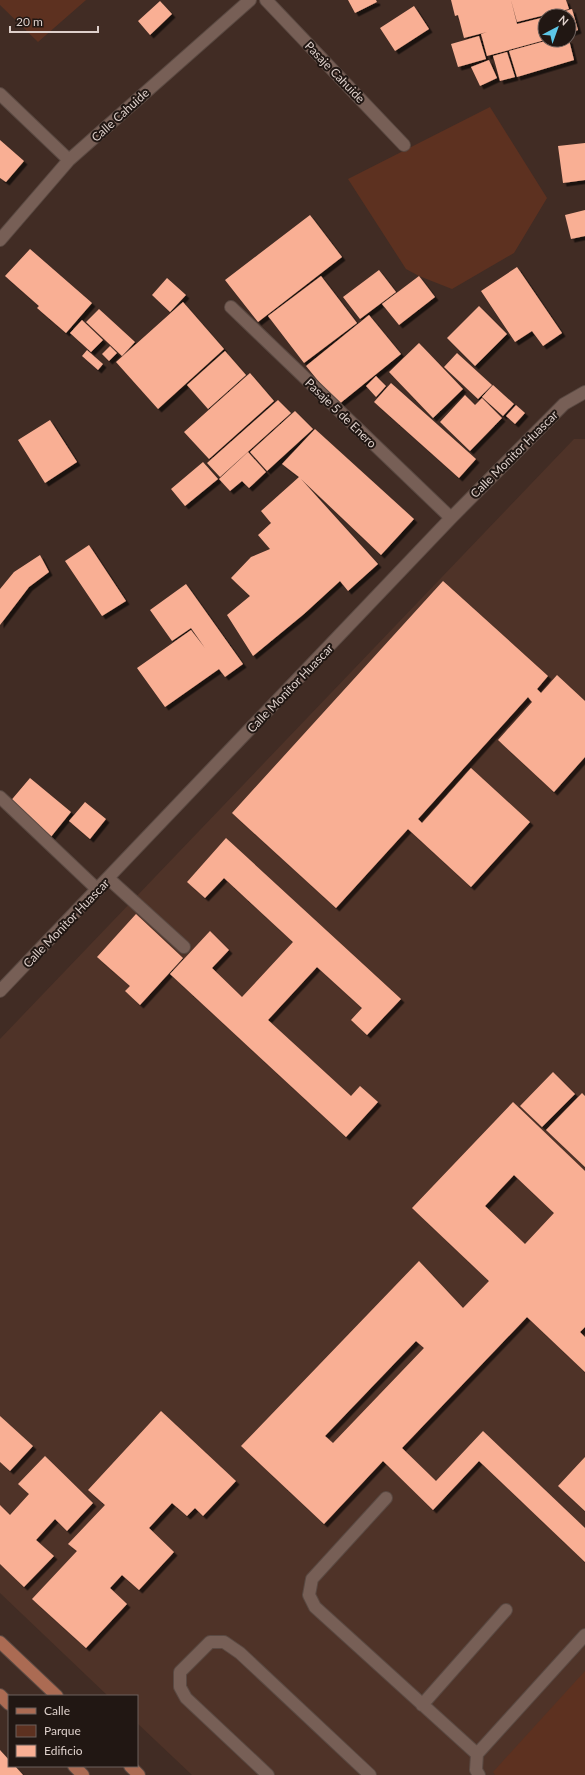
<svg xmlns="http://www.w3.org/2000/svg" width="585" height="1775" viewBox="0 0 585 1775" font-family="Lato,sans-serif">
<defs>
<filter id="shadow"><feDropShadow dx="3.5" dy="3.5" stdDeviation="0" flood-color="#0009"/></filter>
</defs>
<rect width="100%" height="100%" fill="#412c24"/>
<path fill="#4f3328" d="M574 439H585V1775H192L137 1723V1696H108L0 1593V1039Z"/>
<path fill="#5d3120" d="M0 0H86L38 42 0 5Z
M490 107 547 198 514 253 452 289 419 276 406 269 348 179Z
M585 1671V1775H495L493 1772Z"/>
<path fill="#f9af94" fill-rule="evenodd" filter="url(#shadow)" d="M348 0H376L377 2 355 13Z
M451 0H511L517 24 545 17V40L487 56 481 34 487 32 464 38 458 15 455 16Z
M511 0H566L569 9 517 22Z
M160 1 172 14 150 35 138 21Z
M414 6 429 29 395 51 380 28Z
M572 9 578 30 569 33V16H549Z
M479 36 486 59 458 67 451 44Z
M549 40H569L574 60 517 77 509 51Z
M507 52 515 77 500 81 493 56Z
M489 60 497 78 480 86 471 67Z
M0 140 24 161 6 182 0 178Z
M585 143V180L563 183 558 146Z
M585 210V236L571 239 565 215Z
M310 215 342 257 258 322 225 280Z
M30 249 92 303 66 333 37 308 39 306 5 276Z
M517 267 562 333 543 346 532 331 515 342 481 291Z
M379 270 396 292 360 319 343 297Z
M321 276 357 323 304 363 268 316Z
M419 276 435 297 399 325 382 304Z
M167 278 186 295 170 312 152 295Z
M183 302 224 349 158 409 116 362Z
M479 306 507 334 475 366 447 338Z
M99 309 135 342 122 356 86 322Z
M369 315 401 354 338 405 306 366Z
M82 320 103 340 91 352 70 333Z
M419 343 463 389 433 418 389 372Z
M110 346 117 353 109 361 102 354Z
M87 350 103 364 98 370 82 356Z
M225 351 246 375 208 409 187 385Z
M457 353 492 385 478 399 444 367Z
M250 373 274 401 209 459 184 432Z
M376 376 386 386 376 397 366 386Z
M391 383 476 459 459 478 374 402Z
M493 385 514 404 503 416 482 397Z
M465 395 475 405 482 398 502 418 470 451 440 422Z
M278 400 291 413 220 477 207 463Z
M516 405 525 413 515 424 506 416Z
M295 411 313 429 267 471 250 452Z
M50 420 77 462 45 483 18 440Z
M315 429 414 519 381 555 301 479 378 564 348 591 340 581 304 614 253 656 227 615 250 596 231 578 251 557 270 549 258 535 271 523 261 511 299 477 282 464Z
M248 452 266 472 249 488 242 481 230 491 219 479Z
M203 462 218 479 185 506 171 489Z
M89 545 126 601 102 616 65 561Z
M40 555 49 572 29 587 0 625V589L14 572Z
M443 581 548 676 537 689 541 693 557 675 585 701V757L554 792 498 740 532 702 528 697 418 819 422 823 471 768 530 822 471 887 408 829 336 908 232 813Z
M186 584 243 664 225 677 219 669 165 707 137 668 191 630 205 648 191 628 172 641 150 610Z
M30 778 71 812 50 838 8 804Z
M85 802 106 819 90 839 69 821Z
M226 838 401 999 367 1035 351 1020 362 1008 317 967 268 1020 351 1096 360 1086 378 1102 346 1137 170 974 210 931 229 950 212 968 242 997 293 942 224 878 205 898 187 882Z
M136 914 183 958 140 1005 125 991 130 986 97 957Z
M553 1072 575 1094 542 1127 520 1106Z
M582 1093 585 1096V1167L546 1130Z
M513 1102 585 1171V1327L580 1332 585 1337V1372L527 1317 402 1448 436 1481 483 1431 585 1528V1562L479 1461 433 1510 383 1461 324 1524 241 1446 419 1261 463 1308 489 1281 412 1208ZM514 1175 554 1213 525 1244 485 1206ZM416 1341 424 1348 333 1443 325 1436Z
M161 1411 236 1481 203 1516 195 1508 187 1516 172 1503 149 1528 174 1552 139 1590 122 1575 110 1588 127 1604 86 1648 32 1599 77 1551 68 1544 105 1505 88 1490Z
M0 1416 33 1446 10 1471 0 1462Z
M45 1456 93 1503 67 1531 55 1519 36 1540 54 1556 24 1587 0 1564V1505L10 1515 29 1494 18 1484Z
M585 1457V1511L558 1486Z
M0 1750 9 1760V1766H15L23 1775H0Z"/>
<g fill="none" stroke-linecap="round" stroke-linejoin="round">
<defs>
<path id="minor" d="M266 0 404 145
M0 94 69 160
M0 240 69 160 250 0
M231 307 451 518
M0 797 98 890
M109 879 184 947
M0 991 451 518 564 404 585 392
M386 1498 312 1579 309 1595 315 1607 477 1754
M422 1705 506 1610
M268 1775 186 1698 180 1687V1672L210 1642H224L240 1653 370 1775
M479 1775 476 1770 477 1754 585 1635"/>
<path id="major" d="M0 1642 57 1696
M0 1695 9 1704
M74 1766 83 1775
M130 1766 139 1775"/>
</defs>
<use href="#minor" stroke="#5a4942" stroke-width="14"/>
<use href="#major" stroke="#5a4942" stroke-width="14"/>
<use href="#minor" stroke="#775f56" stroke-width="12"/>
<use href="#major" stroke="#ab6b53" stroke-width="12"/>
</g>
<g text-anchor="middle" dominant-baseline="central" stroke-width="4" stroke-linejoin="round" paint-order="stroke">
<g font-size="12" fill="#ded0cb" stroke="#211713">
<text transform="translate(335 72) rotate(46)">Pasaje Cahuide</text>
<text transform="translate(120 115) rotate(-42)">Calle Cahuide</text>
<text transform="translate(341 413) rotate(44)">Pasaje 5 de Enero</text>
<text transform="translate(514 454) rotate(-45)">Calle Monitor Huascar</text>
<text transform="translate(290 688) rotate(-46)">Calle Monitor Huascar</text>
<text transform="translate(66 923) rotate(-46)">Calle Monitor Huascar</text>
</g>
</g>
<rect x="8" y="1695" width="130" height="72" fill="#211713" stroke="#6d615d"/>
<rect x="16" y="1708" width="20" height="6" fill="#ab6b53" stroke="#6d615d"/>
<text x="44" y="1715" font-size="12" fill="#ded0cb">Calle</text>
<rect x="16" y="1725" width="20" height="12" fill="#5d3120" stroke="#6d615d"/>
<text x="44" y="1735" font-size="12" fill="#ded0cb">Parque</text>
<rect x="16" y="1745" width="20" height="12" fill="#f9af94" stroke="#6d615d"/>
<text x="44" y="1755" font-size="12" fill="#ded0cb">Edificio</text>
<g transform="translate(557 28) rotate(41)"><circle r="19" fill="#211713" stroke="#6d615d"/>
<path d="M0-3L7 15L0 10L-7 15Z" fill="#5dc7e8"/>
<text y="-6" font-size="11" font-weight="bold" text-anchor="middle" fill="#ded0cb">N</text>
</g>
<path d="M10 26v6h88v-6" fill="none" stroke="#ded0cb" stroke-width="2"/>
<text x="16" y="26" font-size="12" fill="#ded0cb" stroke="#211713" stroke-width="3" paint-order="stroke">20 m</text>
</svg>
